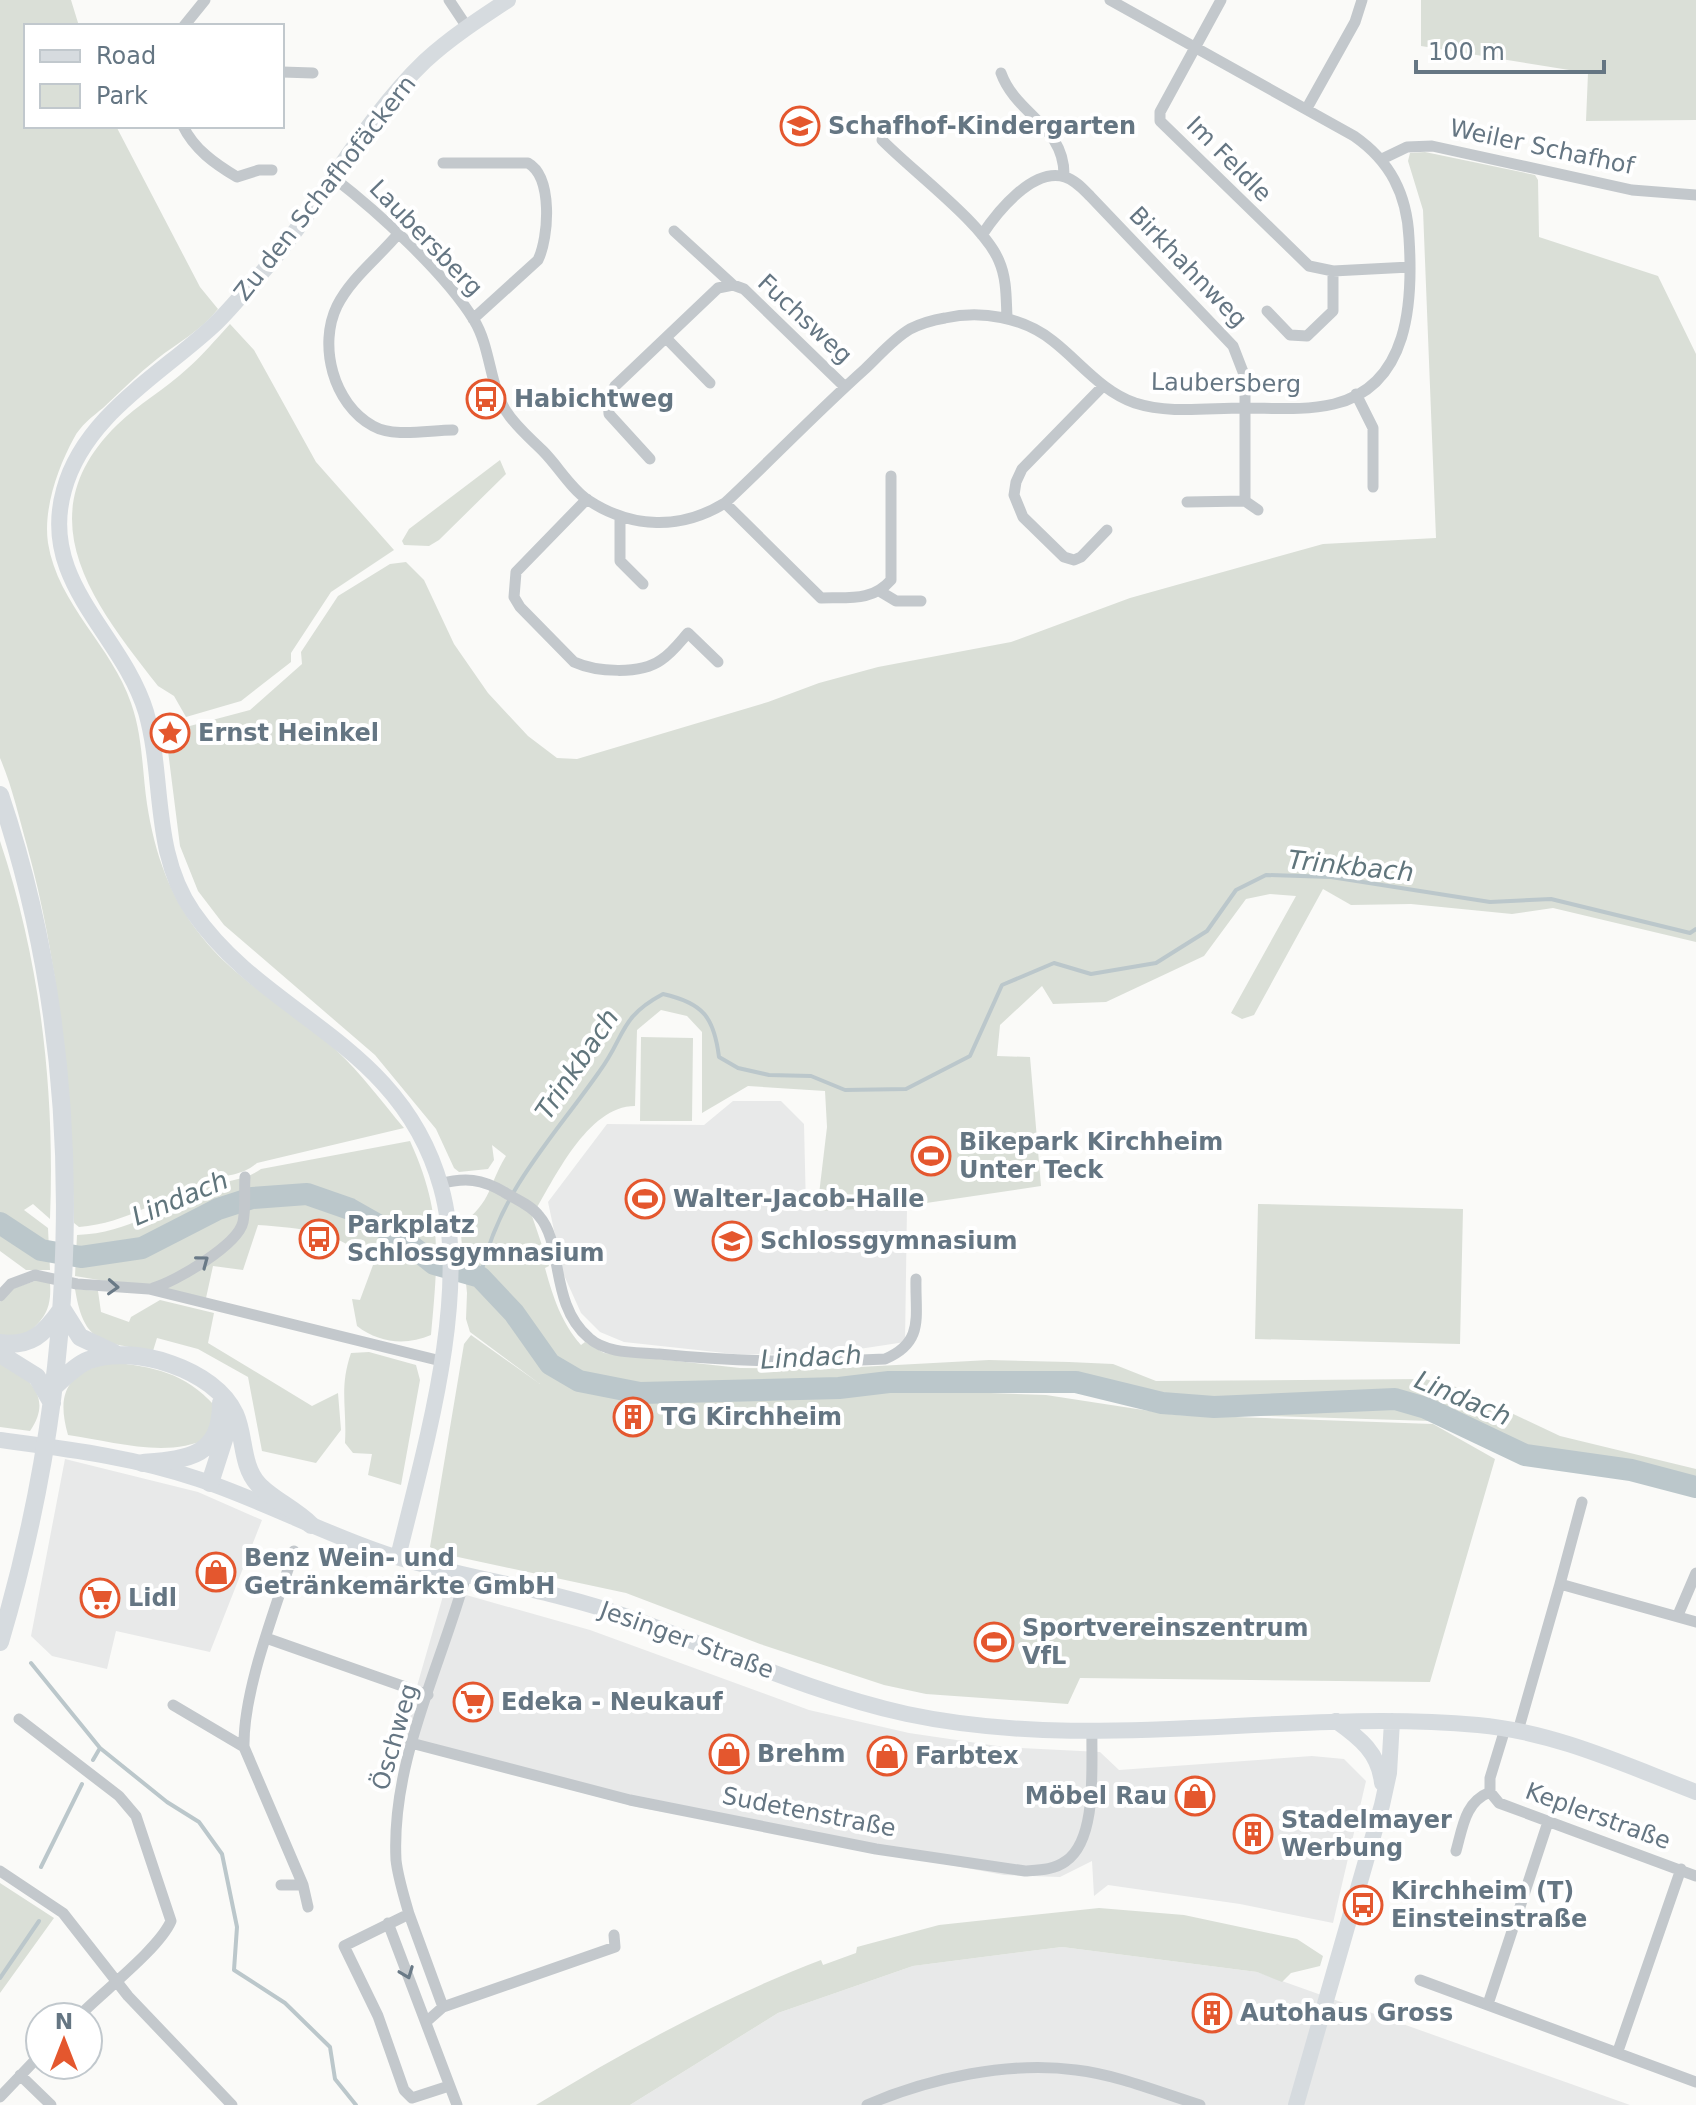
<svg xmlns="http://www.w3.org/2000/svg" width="1696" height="2105" viewBox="0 0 1696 2105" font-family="'DejaVu Sans',sans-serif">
<rect width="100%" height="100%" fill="#fafaf8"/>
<path fill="#e8e9e9" d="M733 1101H781L804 1124 806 1209 907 1208 905 1342 820 1355 734 1354 624 1342 600 1332 581 1313 563 1273 548 1202 607 1124 704 1125Z
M65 1459 198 1492 262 1520 210 1652 116 1631 107 1669 52 1656 31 1636Z
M445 1589 590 1630 809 1710 909 1733 1004 1747 1100 1752 1119 1770 1312 1756 1344 1759 1366 1781 1333 1923 1240 1904 1108 1885 1094 1896 1092 1861 1060 1877 1004 1875 637 1807 400 1745Z
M1062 1947 1257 1972 1630 2105H630L778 2013 913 1966Z"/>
<path fill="#dadfd7" d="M0 0H71L79 26H26V126H116L200 287 218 309C202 330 177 343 157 359 138 374 121 391 103 408 93 416 80 426 74 438 58 467 43 509 48 543 58 605 112 646 131 703 143 737 142 770 147 804 155 855 170 897 202 937 238 983 294 1011 336 1050 361 1073 382 1102 404 1128L257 1163C241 1177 226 1174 206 1181 162 1197 128 1223 79 1227L74 1223C71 1096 61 970 27 846 19 817 12 786 0 758Z
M1421 0H1696V120L1586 121 1588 73 1421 46Z
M1425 152 1535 175 1538 180 1539 237 1658 276 1696 354V942L1553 908 1512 914 1411 904 1351 905 1323 889 1254 1015 1242 1019 1231 1013 1296 896 1270 894 1246 899 1204 956 1106 1002 1053 1004 1042 986 1000 1025 997 1056 1030 1057 1041 1186 899 1207 817 1211 827 1127 825 1091 748 1086 702 1113V1032L687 1016 661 1010 637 1030 635 1106C587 1106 554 1180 532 1216L549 1266 545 1268C553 1297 561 1322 581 1345L585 1342 604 1353 740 1368 822 1369 989 1360 1069 1362 1113 1364 1156 1381 1425 1379 1456 1387 1560 1436 1696 1469V1494L1625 1472 1520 1463 1431 1421 1175 1413 1096 1395 1032 1388 938 1386 703 1399 936 1391 1046 1395 1176 1415 1433 1424 1495 1459 1430 1682 1080 1678 1068 1704 926 1694 884 1685 760 1644 626 1593 444 1554 430 1547 464 1344 471 1335 540 1384 470 1332 466 1319 467 1293 460 1226C494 1199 487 1187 506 1156L492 1145 494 1160 488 1169 459 1172 454 1168 436 1129 375 1055 224 925 198 891 180 846 168 751 186 727 250 710 302 664 301 652 338 596 390 564 406 562 424 580 454 644 488 693 528 736 557 758 577 759 768 702 819 683 878 667 1011 642 1130 598 1323 544 1436 538 1423 210 1408 161 1410 153Z
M230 324 254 350 316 462 394 550 331 592 291 653V662L241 701 186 717 174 696 158 686C96 607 23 517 117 425 138 404 166 389 188 368 203 355 216 339 230 324Z
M500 460 506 474 439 540 429 546 404 545 402 541 409 529Z
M0 841C41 963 55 1092 50 1219L33 1204 24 1210 48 1228 50 1270H26L0 1251Z
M641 1037 693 1038 692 1121H640Z
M410 1141C443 1213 438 1258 431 1335 406 1346 379 1343 357 1326L352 1299 360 1300 373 1265C342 1231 301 1228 258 1225L243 1270 213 1266 206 1298 75 1276 77 1235C131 1233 161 1206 209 1187 227 1180 246 1180 261 1169Z
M1258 1204 1463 1209 1460 1344 1255 1339Z
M38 1280 50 1283C52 1311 43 1320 23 1338L0 1335V1302L14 1288Z
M75 1289 98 1291 101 1312 129 1322 131 1317 160 1300 214 1313 208 1343 312 1406 338 1393 341 1430 316 1463 262 1451 248 1377 198 1349 157 1338 153 1351C103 1342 84 1345 75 1289Z
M369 1352 416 1365 420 1380 401 1485 368 1475 372 1454 353 1453 345 1443C347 1407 339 1388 351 1353Z
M0 1360C28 1378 54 1396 30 1431L0 1427Z
M110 1362C154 1367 184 1372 215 1406L208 1438C167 1459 112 1441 68 1435 56 1393 67 1373 110 1362Z
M0 1883 54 1918 0 1993Z
M1099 1908 1184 1915 1297 1939 1323 1956 1320 1966 1291 1973 1282 1982 1257 1972 1062 1947 913 1966 778 2013 630 2105H536C627 2050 721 1998 821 1960L823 1965 856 1953 857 1947 939 1925Z"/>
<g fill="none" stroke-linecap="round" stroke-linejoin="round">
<path stroke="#bbc7cb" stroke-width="4" d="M480 1277C500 1190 550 1142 599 1072 626 1036 618 1018 663 994 703 1003 714 1017 719 1057L738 1068 769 1075 811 1076 845 1090 906 1089 970 1056 1002 985 1054 963 1091 974 1156 963 1207 931 1236 890 1266 875 1331 877 1490 902 1551 899 1690 933 1696 929
M31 1663 100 1748 167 1802 199 1822 222 1854 237 1927 234 1970 285 2003 330 2047 335 2079 356 2105
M93 1760 100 1748
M41 1867 82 1784
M0 1978 39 1921"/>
<path stroke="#bbc7cb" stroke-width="22" d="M0 1223 41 1250 81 1257 142 1248 218 1209 252 1198 307 1194 350 1209 403 1239 434 1264 480 1277 514 1313 550 1364 579 1381 640 1393 839 1388 889 1382H1076L1162 1403 1214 1407 1395 1399 1426 1408 1525 1455 1631 1470 1696 1487"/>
<path stroke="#c3c8cc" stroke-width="11" d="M449 0 467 27
M1221 0 1160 112V121L1309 266 1333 271 1410 267
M184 26 205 0
M282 72 313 73
M1001 73C1016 115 1065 126 1064 176
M1307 108 1355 22 1362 0
M183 126C194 149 215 164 237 177L259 170H272
M882 140C912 171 984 224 999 261 1007 279 1006 299 1007 317
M1382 159 1407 147 1432 146 1632 190 1696 195
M443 163H528C553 177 549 237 538 260L473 319
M334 178C378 212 445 273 474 320 491 348 489 384 506 411 516 427 530 438 543 451 558 466 571 489 588 500 632 529 681 530 725 503 772 459 817 412 865 369 879 356 893 339 910 329 920 324 933 320 945 318 981 310 1023 317 1053 341 1080 362 1101 391 1135 403 1169 414 1208 408 1243 408 1274 408 1304 411 1334 404 1410 386 1413 300 1409 238 1407 194 1390 161 1354 136L1110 0
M674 231 733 285
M398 234C378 258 351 278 337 306 318 345 333 404 373 426 394 438 429 430 453 430
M982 235C997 212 1033 167 1065 177 1075 180 1083 189 1090 196L1233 346 1245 377V501L1258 510
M1267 311 1290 335 1307 336 1333 311V271
M667 339 710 383
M1103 386 1022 469 1016 482 1014 495 1023 517 1064 557 1074 560 1081 557 1107 530
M1356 394 1373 428V487
M650 459 609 414 608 398 615 386 718 288 733 285 744 289 845 387
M587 499 516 572 514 597 520 607 574 662C596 672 640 675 661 660 671 654 680 642 688 633L718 662
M1187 502 1245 501
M725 503 821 598C848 597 872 602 891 580V476
M620 516V561L643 584
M881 592 896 601H921
M440 1184C465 1177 482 1179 504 1192 515 1199 531 1205 539 1216 564 1244 549 1304 589 1338 607 1354 637 1352 659 1354 736 1362 809 1363 885 1359 925 1342 915 1316 916 1279
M153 1288C175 1282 238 1245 243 1222 246 1207 244 1191 245 1177
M0 1296 11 1284 35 1275 77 1284 149 1289 441 1361
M294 1551C276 1608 243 1689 244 1747L303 1885 308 1907
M1560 1584 1582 1502
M1678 1615 1696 1573
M266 1638 428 1695
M173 1705 244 1747
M19 1719 119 1796 136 1816 171 1921C159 1949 101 1993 78 2017
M1505 1729 1490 1778V1792L1499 1803 1696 1876
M1518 1731 1560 1584 1696 1622
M411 1743 630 1800 876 1849 1025 1871C1039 1870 1054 1870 1066 1861 1098 1839 1091 1765 1092 1731
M1456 1851C1463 1826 1465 1802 1490 1792
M0 1871 63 1913 128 1996 232 2105
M281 1885H303
M409 1914 443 2007
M388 1923 457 2105
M1420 1980 1696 2082
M1488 2004 1548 1822
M426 2022 443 2007 615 1947 614 1935
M1618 2051 1681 1869
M20 2075 51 2105
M449 2086 412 2098 404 2090 378 2016 344 1946 409 1914C404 1896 398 1878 396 1860 391 1761 440 1669 466 1575
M0 2097 40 2055
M867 2105C929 2078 1009 2061 1076 2070 1118 2075 1159 2092 1200 2105"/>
<path stroke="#d6dbdf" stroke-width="16" d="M0 1440C67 1449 134 1457 198 1479 262 1500 322 1533 386 1554 465 1579 547 1588 625 1616 718 1649 811 1693 907 1714 1095 1754 1288 1708 1478 1725 1555 1732 1625 1765 1696 1792
M398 1557C424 1450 471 1294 441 1187 401 1042 266 1018 193 912 151 851 165 779 146 712 122 633 38 582 64 490 84 416 160 375 213 326 229 311 243 293 258 277 319 210 359 124 425 61 450 38 479 19 508 0
M1336 1721C1360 1738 1379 1753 1382 1783
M1296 2105 1382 1805 1389 1773 1392 1721"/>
<path stroke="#d6dbdf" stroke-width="18" d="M0 795C92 1067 81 1370 0 1642
M63 1310 80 1337 114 1353
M0 1343C31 1347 44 1334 61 1310
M0 1354 37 1377 52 1403
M55 1386C65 1377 76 1365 89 1360 134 1344 215 1369 235 1414 245 1436 241 1465 258 1484 270 1498 295 1509 311 1525
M143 1463C188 1459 221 1457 221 1403
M210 1483 228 1427"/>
</g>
<defs><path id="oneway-chevron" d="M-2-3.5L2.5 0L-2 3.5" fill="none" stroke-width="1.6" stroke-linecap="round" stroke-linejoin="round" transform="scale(2)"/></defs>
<g stroke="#6a7a87">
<use href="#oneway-chevron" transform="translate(203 1261) rotate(-37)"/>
<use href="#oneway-chevron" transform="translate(113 1287) rotate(3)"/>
<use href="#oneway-chevron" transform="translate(407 1973) rotate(69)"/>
</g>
<defs>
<symbol id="school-ring" viewBox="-11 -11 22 22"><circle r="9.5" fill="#fff" stroke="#e4572e" stroke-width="1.5"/><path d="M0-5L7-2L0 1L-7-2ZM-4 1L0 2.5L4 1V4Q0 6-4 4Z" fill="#e4572e"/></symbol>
<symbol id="bus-ring" viewBox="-11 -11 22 22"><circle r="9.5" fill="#fff" stroke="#e4572e" stroke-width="1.5"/><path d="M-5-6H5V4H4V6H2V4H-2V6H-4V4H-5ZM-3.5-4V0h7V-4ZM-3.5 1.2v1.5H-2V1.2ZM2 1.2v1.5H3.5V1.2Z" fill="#e4572e"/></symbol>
<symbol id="sight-ring" viewBox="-11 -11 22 22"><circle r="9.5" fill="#fff" stroke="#e4572e" stroke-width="1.5"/><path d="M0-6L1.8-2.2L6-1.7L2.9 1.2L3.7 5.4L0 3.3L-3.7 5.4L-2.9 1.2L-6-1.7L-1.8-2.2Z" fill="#e4572e"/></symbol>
<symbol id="stadium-ring" viewBox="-11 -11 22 22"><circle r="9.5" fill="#fff" stroke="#e4572e" stroke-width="1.5"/><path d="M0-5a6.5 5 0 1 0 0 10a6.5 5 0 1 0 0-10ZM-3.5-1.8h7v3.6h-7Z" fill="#e4572e"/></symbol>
<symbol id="building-ring" viewBox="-11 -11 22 22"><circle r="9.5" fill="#fff" stroke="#e4572e" stroke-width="1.5"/><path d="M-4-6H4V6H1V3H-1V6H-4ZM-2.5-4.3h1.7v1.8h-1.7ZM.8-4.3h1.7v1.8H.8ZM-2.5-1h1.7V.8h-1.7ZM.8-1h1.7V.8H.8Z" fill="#e4572e"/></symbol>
<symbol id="shop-ring" viewBox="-11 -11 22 22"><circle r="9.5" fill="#fff" stroke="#e4572e" stroke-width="1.5"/><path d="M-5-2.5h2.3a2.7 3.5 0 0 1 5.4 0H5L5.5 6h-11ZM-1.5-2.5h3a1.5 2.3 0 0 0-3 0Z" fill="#e4572e"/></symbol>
<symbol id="supermarket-ring" viewBox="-11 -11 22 22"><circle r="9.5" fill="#fff" stroke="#e4572e" stroke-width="1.5"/><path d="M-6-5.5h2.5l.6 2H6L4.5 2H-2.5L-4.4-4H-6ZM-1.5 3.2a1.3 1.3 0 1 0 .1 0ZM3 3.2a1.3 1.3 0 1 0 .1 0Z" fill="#e4572e"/></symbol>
</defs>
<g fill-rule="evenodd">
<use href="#school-ring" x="778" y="104" width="44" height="44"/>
<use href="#bus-ring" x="464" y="377" width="44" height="44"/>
<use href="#sight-ring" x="148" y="711" width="44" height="44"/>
<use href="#stadium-ring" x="909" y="1134" width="44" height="44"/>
<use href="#stadium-ring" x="623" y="1177" width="44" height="44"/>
<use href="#bus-ring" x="297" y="1217" width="44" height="44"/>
<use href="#school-ring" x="710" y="1219" width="44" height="44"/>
<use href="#building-ring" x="611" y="1395" width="44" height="44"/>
<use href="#shop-ring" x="194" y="1550" width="44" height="44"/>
<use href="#supermarket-ring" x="78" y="1576" width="44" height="44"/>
<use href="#stadium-ring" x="972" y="1620" width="44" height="44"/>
<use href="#supermarket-ring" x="451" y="1680" width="44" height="44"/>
<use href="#shop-ring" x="707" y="1732" width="44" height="44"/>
<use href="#shop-ring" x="865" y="1734" width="44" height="44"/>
<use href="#shop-ring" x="1173" y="1774" width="44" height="44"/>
<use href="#building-ring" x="1231" y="1812" width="44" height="44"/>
<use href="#bus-ring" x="1341" y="1883" width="44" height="44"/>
<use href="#building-ring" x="1190" y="1991" width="44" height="44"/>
</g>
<g text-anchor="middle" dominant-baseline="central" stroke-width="8" stroke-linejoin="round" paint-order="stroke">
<g font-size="24" font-weight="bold" fill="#657683" stroke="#fff" text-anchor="start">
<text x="828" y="126">Schafhof-Kindergarten</text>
<text x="514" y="399">Habichtweg</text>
<text x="198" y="733">Ernst Heinkel</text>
<text x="959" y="1142">Bikepark Kirchheim<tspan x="959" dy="28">Unter Teck</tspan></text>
<text x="673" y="1199">Walter-Jacob-Halle</text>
<text x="347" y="1225">Parkplatz<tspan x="347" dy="28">Schlossgymnasium</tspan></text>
<text x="760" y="1241">Schlossgymnasium</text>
<text x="661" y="1417">TG Kirchheim</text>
<text x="244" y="1558">Benz Wein- und<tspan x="244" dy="28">Getränkemärkte GmbH</tspan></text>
<text x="128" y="1598">Lidl</text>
<text x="1022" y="1628">Sportvereinszentrum<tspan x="1022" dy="28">VfL</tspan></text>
<text x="501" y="1702">Edeka - Neukauf</text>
<text x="757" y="1754">Brehm</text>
<text x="915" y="1756">Farbtex</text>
<text x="1167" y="1796" text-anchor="end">Möbel Rau</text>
<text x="1281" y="1820">Stadelmayer<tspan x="1281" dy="28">Werbung</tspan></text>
<text x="1391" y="1891">Kirchheim (T)<tspan x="1391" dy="28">Einsteinstraße</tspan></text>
<text x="1240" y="2013">Autohaus Gross</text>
</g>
<g font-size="24" fill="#657683" stroke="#fff">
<text transform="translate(1542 147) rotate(12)">Weiler Schafhof</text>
<text transform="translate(1229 159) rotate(45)">Im Feldle</text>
<text transform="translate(325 188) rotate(-52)">Zu den Schafhofäckern</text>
<text transform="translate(426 238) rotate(46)">Laubersberg</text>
<text transform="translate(1188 267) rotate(46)">Birkhahnweg</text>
<text transform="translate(805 319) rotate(43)">Fuchsweg</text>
<text transform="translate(1226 383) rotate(1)">Laubersberg</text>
<text transform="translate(687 1640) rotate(20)">Jesinger Straße</text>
<text transform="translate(395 1737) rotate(-74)">Öschweg</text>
<text transform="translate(809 1812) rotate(11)">Sudetenstraße</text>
<text transform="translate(1598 1816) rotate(20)">Keplerstraße</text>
</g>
<g font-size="26" font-style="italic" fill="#60757c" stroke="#fff">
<text transform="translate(1351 866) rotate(6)">Trinkbach</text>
<text transform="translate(577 1064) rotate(-56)">Trinkbach</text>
<text transform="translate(180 1198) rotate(-23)">Lindach</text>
<text transform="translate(811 1357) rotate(-3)">Lindach</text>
<text transform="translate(1463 1398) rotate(23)">Lindach</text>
</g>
</g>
<rect x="24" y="24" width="260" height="104" fill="#ffffff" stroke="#c1c8cd" stroke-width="2"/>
<rect x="40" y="50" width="40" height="12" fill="#d6dbdf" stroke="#c1c8cd" stroke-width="2"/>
<text x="96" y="64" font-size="24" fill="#657683">Road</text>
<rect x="40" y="84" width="40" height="24" fill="#dadfd7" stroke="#c1c8cd" stroke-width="2"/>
<text x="96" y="104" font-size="24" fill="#657683">Park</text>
<g transform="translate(64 2041)"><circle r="38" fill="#ffffff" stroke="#c1c8cd" stroke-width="2"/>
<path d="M0-6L14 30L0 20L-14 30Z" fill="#e4572e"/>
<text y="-12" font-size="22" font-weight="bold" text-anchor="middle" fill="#657683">N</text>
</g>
<path d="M1416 60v12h188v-12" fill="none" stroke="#657683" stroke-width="4"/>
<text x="1428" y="60" font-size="24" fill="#657683" stroke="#ffffff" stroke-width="6" paint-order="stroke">100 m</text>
</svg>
